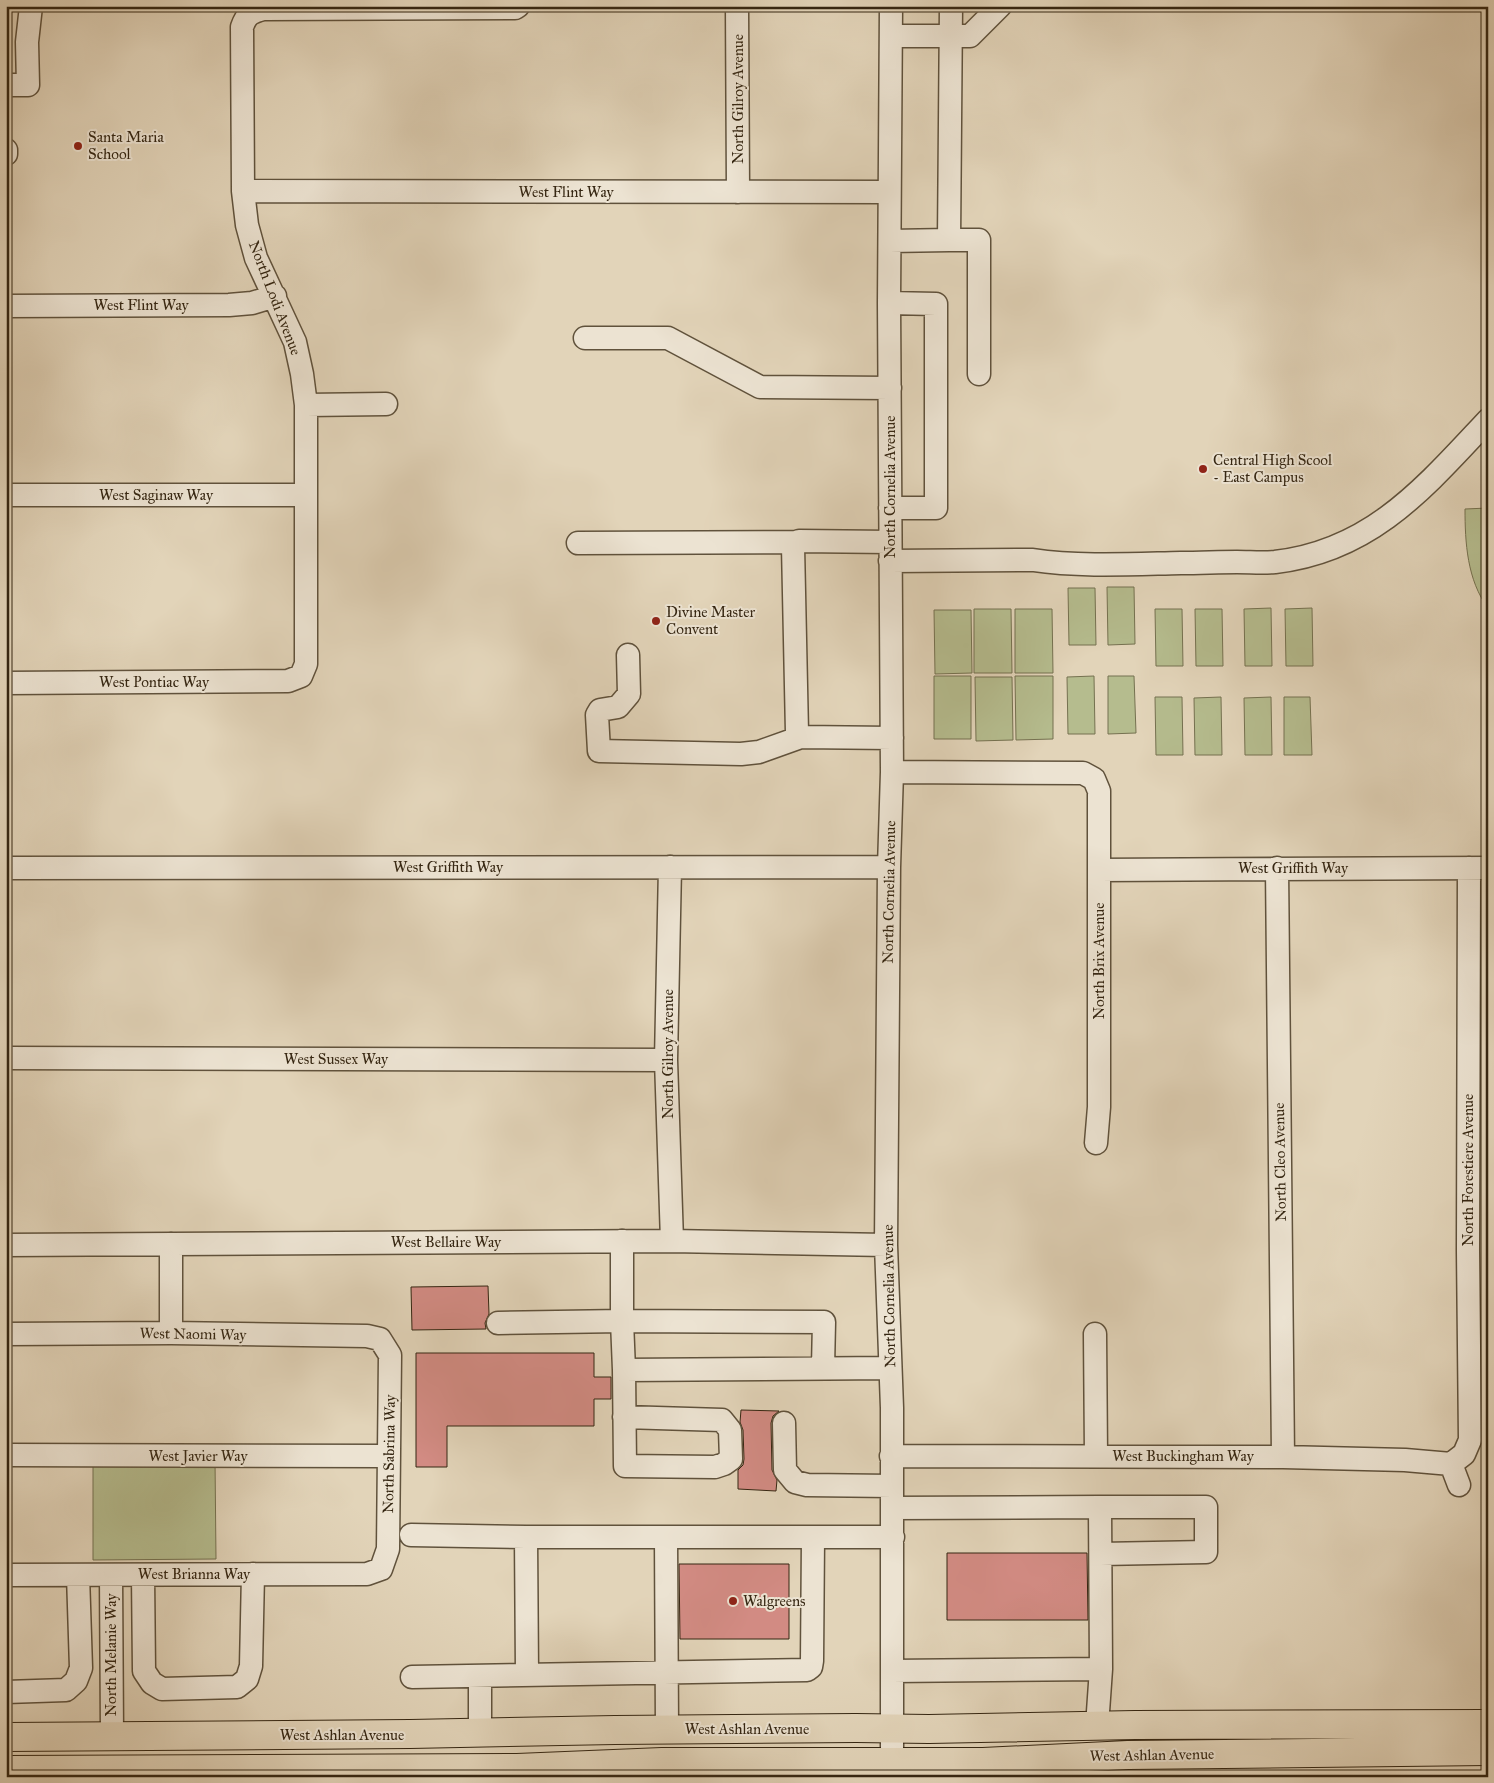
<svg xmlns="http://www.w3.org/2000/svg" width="1494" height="1783" viewBox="0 0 1494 1783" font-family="'IM FELL Great Primer',serif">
<rect width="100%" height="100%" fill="#e2d4b9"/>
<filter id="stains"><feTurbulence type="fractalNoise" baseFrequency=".004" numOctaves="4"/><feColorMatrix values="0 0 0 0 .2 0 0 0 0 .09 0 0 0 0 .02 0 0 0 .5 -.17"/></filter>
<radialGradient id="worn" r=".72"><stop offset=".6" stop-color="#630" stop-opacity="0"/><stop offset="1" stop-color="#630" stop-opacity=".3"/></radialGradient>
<path fill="#b5bc8e" stroke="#757150" d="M1488 508V608C1467 580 1465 542 1465 509Z
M1107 587H1134L1135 644 1108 645Z
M1068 588H1095L1096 645H1069Z
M1271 608 1272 666H1245L1244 609Z
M1312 608 1313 666H1286L1285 609Z
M974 609H1011L1012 673H974Z
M1015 609H1052L1053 673H1015Z
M1155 609H1182L1183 666H1156Z
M1195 609H1222L1223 666H1196Z
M934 610H971L972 673 935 674Z
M934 676H971V739H934Z
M1015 676H1053V739L1016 740Z
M1094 676 1095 734H1068L1067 677Z
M1108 676H1134L1136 733 1108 734Z
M975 677H1012L1013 740 976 741Z
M1155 697H1182L1183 755H1156Z
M1221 697 1222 755H1195L1194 698Z
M1271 697 1272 755H1245L1244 698Z
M1284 697H1310L1312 755H1284Z
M93 1459H215L216 1559 93 1560Z"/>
<path fill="#d28b83" stroke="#352612" d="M488 1286 489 1314 485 1323 486 1329 412 1330 411 1287Z
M416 1353H594V1377H611V1399H594V1426H447V1467H416Z
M741 1410 779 1411 773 1416 771 1423 772 1470 777 1480 776 1491 738 1489V1470L743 1465 744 1459 743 1430 740 1422Z
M947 1553H1087L1088 1620H947Z
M679 1564H789V1639H680Z"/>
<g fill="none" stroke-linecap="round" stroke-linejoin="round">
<defs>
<path id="minor" d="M737 6 738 192
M891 6 889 303 892 772 889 867 886 1245 892 1408V1777
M891 36H970L1000 6
M6 85H28L27 42 31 6
M6 150V154
M243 191 889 192
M949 240H979V374
M890 241 949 240 951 6
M889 303 936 304V508H890
M6 306 229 305 252 303 275 296
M585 338H668L760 387 890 388
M306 405 386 404
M6 495H306
M796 542 793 546 797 733 801 737
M578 543 796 542 799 541 890 542
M890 561 1033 560C1079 567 1133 564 1181 563 1200 563 1219 562 1237 562 1250 562 1263 563 1275 562 1372 551 1425 487 1488 420
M628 655 629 694 618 707 600 710 597 715 599 751 741 754 759 752 801 737 892 738
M6 683 288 681 301 676 306 664V405L302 374 295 342 256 258 247 225 243 191 242 27C246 15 251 12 263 9L515 8 518 6
M892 772 1083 773 1094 779 1099 791V1107L1096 1143
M670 867 666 1060 672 1241
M6 868 889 867
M1277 868 1283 1457
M1099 870 1488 868
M6 1058 666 1060
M171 1244V1333
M6 1245 672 1241 886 1245
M498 1323 622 1321V1241
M6 1334 171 1333 367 1336 380 1339 390 1355 388 1549 381 1569 367 1574 6 1575
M1095 1334 1096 1456
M823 1367 824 1322 622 1321 624 1370 890 1368
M624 1370 625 1466 715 1467 724 1464 731 1459 730 1430 722 1420 624 1417
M784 1423 785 1470 795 1482 807 1485 892 1486
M6 1455 389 1456
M891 1456 1283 1457 1405 1460 1451 1464 1459 1485
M1451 1464 1464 1454 1470 1440 1468 1251 1469 868
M1100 1507H1206V1552L1101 1554
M892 1508 1100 1507 1101 1669
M411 1535 526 1537
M666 1537 667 1730
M111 1575 112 1735
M143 1575 144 1671 152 1683 162 1689 237 1687 247 1679 251 1666 253 1574
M892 1671 1101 1669 1097 1726
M527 1674 526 1537H893
M412 1677 807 1670 811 1667 812 1661 813 1538
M6 1692 66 1690 76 1681 81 1668 78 1575
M480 1733V1676"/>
<path id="major" d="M6 1737 410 1734 615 1730 856 1728 929 1729 1135 1725 1488 1724
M6 1770 517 1768 662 1762H983L1128 1755 1488 1751"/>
</defs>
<use href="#minor" stroke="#60523c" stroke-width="25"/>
<use href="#major" stroke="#352612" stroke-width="30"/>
<use href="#minor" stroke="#ece3d2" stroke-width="22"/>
<use href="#major" stroke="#e2d4b9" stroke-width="28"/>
</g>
<g fill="#8f2418" stroke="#ece3d2" stroke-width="2">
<circle cx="78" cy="146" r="5"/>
<circle cx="1203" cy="469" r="5"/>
<circle cx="656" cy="621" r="5"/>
<circle cx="733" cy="1601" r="5"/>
</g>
<g text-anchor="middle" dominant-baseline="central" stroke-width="4" stroke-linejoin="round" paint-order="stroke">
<g font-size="15" fill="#352612" stroke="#ece3d2">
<text transform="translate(738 99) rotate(-90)">North Gilroy Avenue</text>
<text x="566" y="192">West Flint Way</text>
<text transform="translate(275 298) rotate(69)">North Lodi Avenue</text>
<text x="141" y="305">West Flint Way</text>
<text transform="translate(890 487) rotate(-90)">North Cornelia Avenue</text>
<text x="156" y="495">West Saginaw Way</text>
<text x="154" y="682">West Pontiac Way</text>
<text x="448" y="867">West Griffith Way</text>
<text x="1293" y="868">West Griffith Way</text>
<text transform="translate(889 892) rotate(-89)">North Cornelia Avenue</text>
<text transform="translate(1099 961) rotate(-90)">North Brix Avenue</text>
<text transform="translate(668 1054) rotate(-90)">North Gilroy Avenue</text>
<text x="336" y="1059">West Sussex Way</text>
<text transform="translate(1280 1162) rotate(-91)">North Cleo Avenue</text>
<text transform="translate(1468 1170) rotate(-90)">North Forestiere Avenue</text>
<text x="446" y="1242">West Bellaire Way</text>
<text transform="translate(889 1296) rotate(-91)">North Cornelia Avenue</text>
<text transform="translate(193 1334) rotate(1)">West Naomi Way</text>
<text transform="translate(389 1454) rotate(-89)">North Sabrina Way</text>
<text x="198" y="1456">West Javier Way</text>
<text x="1183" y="1456">West Buckingham Way</text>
<text x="194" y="1574">West Brianna Way</text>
<text transform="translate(111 1655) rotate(-90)">North Melanie Way</text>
<text x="747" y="1729">West Ashlan Avenue</text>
<text x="342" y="1735">West Ashlan Avenue</text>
<text transform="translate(1152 1755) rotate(-1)">West Ashlan Avenue</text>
</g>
<g font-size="15" fill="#352612" stroke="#ece3d2" text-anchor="start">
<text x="88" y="137">Santa Maria<tspan x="88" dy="17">School</tspan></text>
<text x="1213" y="460">Central High Scool<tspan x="1213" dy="17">- East Campus</tspan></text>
<text x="666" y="612">Divine Master<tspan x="666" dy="17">Convent</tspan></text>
<text x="743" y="1601">Walgreens</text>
</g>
</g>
<rect width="1494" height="1783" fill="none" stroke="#e2d4b9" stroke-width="25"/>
<rect x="8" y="8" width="1479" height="1768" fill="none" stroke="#352612" stroke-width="2.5"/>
<rect x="12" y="12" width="1469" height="1758" fill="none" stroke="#352612"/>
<rect width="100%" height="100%" filter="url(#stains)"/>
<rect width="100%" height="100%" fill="url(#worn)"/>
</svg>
